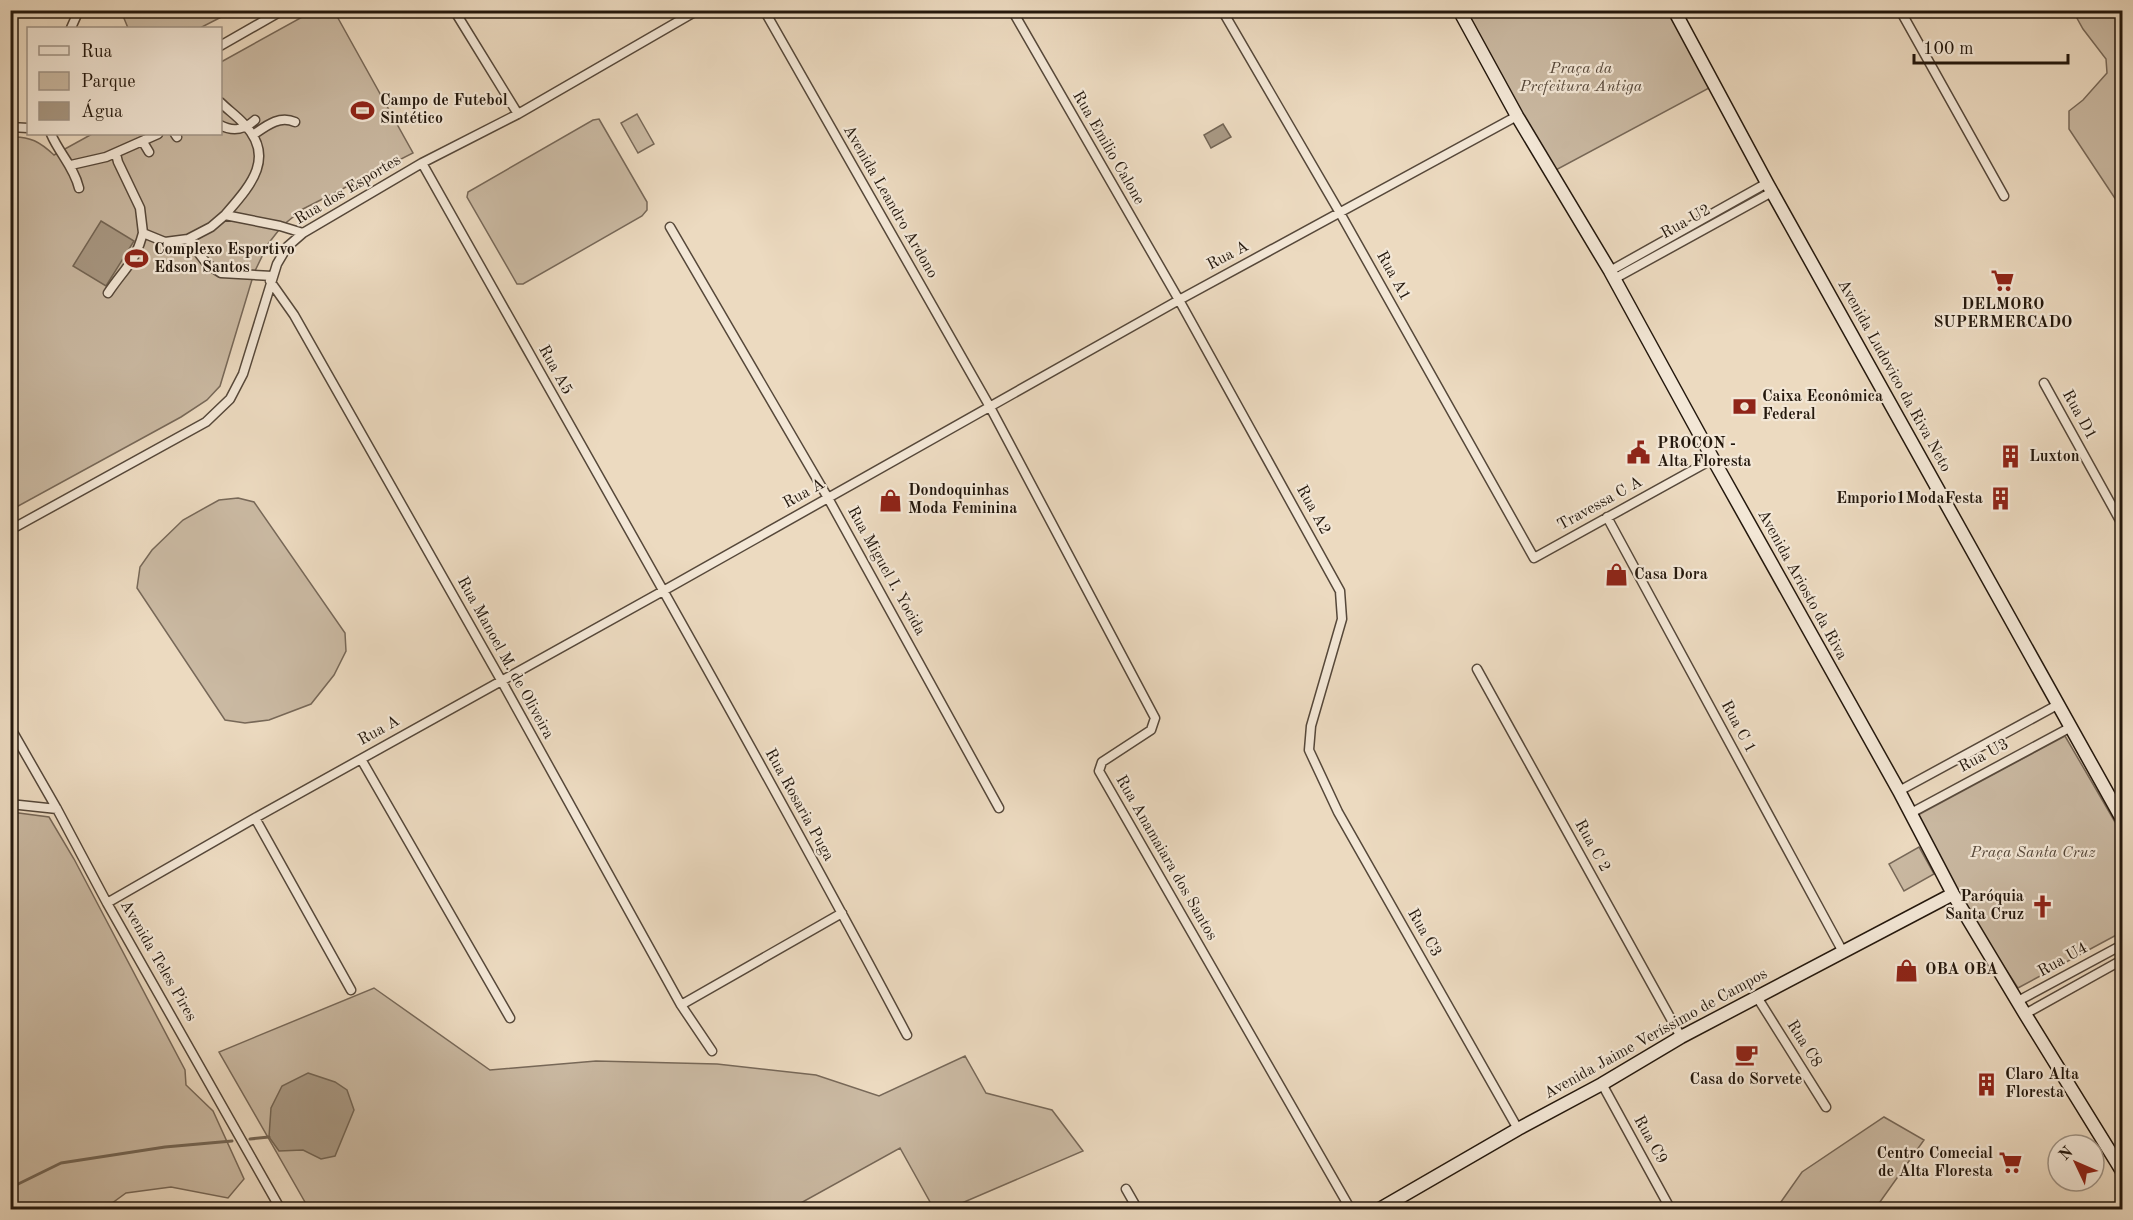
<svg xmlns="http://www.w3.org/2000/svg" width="2133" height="1220" viewBox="0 0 2133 1220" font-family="'Old Standard TT',serif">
<rect width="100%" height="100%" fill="#ecdac0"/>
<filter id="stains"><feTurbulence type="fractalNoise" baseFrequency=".00333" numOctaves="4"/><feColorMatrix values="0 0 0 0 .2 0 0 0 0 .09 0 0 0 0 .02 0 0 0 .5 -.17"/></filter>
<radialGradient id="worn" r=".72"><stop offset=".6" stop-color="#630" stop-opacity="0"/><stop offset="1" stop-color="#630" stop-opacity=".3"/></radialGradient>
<path fill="#cab9a2" stroke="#776858" stroke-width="1.5" d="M121 11H233L200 28H128Z
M313 11H334L413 153 303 209 282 226 268 244 254 273 220 386 207 400 181 417 11 510V137C30 136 40 142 54 155L92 134H220L221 62Z
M1464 11H1668L1711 87 1554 171Z
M2073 11H2122V209L2069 129V111L2083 100 2107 73 2106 59 2083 29Z
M637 114 654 144 638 153 621 123Z
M599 119 647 202V210L642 216 523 284H517L467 197 468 192 593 120Z
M238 498 254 502 345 633 346 651 334 675 311 704 269 720 245 723 225 720 137 588 140 567 152 550 183 520 219 500Z
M2065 736 2122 834V932L2018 988 1953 889 1918 815Z
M11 812 49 817 74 859 185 1070 186 1085 213 1111 244 1179 228 1198 171 1187 126 1193 104 1209H11Z
M1919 847 1934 874 1904 891 1889 864Z
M374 988 490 1070 596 1061 717 1064 816 1075 879 1096 965 1056 986 1093 1052 1110 1083 1151 948 1209H934L900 1148 790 1209H309L219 1052Z
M1884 1117 1924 1140 1875 1209H1776L1802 1172Z"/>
<path fill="#a89883" stroke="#736554" stroke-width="1.5" d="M1223 124 1231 137 1211 148 1204 135Z
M101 221 134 241 106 286 73 266Z
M308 1073 335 1082 347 1090 354 1110 335 1156 321 1159 303 1150 279 1151 269 1137 271 1108 282 1086Z"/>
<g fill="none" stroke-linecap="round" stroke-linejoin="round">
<path stroke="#736554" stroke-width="3" d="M250 1139 269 1137
M10 1188 61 1163 165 1147 232 1141"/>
<defs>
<path id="street" d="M454 10 518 114
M764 10 990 407 1155 718 1151 730 1102 762 1099 771 1351 1210
M1012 10 1179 300 1340 591 1342 619 1311 726 1309 750 1338 812 1518 1129
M1222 10 1340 213 1534 558 1713 459
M1900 10 2004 196
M1678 17 1691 10
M71 28 79 10
M220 46 283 10
M220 102C228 110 237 116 244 124 277 158 249 187 225 215
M220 125C233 132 244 130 255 120
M10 127 28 128
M51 134C59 153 74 167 79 188
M175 134 177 137
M253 135C266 126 279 115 295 122
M143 142 149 152
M116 154 118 162 140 208 143 233
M422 163C585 453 751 741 907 1035
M71 165 106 157 158 134
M670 227 828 498 999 808
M188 239 211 227 225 215 280 226 303 233
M1610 271 1767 183
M1614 279 1772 192
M270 281 294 315 501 680 681 1005 712 1051
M108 293C124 269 135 263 143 233L165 242 188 239 207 264 221 273 272 276
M2044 383 2122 524
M1607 517 1843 952
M10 530 206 422 230 399 243 374 277 264 287 247 303 233 422 163 518 114 698 10
M1477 669 1681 1037
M10 727 57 809 107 903 281 1210
M361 759 510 1018
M1899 791 2059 704
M10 804 57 809
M1911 813 2071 727
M255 818 351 990
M107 903 255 818 663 591 1179 300 1517 116
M1757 997 1826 1107
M2018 1001 2122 945
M681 1005 842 913
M2025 1014 2122 960
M1602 1084 1671 1210
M1126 1189 1138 1210"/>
<path id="secondary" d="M1459 10 1517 116 1610 271 1713 459 1899 791 1953 894 2025 1014 2122 1171
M1674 10 1767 183 2122 819
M1378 1210 1518 1129 1602 1084 1681 1037 1953 894"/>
</defs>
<use href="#street" stroke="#56483a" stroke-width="11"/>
<use href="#secondary" stroke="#24180d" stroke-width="15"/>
<use href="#street" stroke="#f3e7d6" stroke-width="8"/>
<use href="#secondary" stroke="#f3e7d6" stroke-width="12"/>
</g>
<defs>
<symbol id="stadium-bare" viewBox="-9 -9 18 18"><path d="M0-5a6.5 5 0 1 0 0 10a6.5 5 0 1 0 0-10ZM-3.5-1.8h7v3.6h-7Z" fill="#8f2418" stroke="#f3e7d6" stroke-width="2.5" paint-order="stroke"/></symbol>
<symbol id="supermarket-bare" viewBox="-9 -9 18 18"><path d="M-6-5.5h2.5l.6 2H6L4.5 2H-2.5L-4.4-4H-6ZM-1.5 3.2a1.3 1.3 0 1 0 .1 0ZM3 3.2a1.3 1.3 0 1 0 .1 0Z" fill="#8f2418" stroke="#f3e7d6" stroke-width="2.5" paint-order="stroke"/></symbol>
<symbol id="bank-bare" viewBox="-9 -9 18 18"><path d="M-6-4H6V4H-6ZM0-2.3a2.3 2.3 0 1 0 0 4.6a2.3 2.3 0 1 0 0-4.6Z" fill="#8f2418" stroke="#f3e7d6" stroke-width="2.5" paint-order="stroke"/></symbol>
<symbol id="civic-bare" viewBox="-9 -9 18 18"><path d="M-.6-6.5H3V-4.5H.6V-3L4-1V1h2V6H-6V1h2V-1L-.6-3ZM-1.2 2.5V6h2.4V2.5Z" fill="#8f2418" stroke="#f3e7d6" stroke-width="2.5" paint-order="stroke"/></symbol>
<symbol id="building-bare" viewBox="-9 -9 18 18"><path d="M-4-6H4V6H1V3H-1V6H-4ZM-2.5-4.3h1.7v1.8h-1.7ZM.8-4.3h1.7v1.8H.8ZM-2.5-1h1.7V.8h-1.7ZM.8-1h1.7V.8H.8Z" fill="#8f2418" stroke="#f3e7d6" stroke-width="2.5" paint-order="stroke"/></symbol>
<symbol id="shop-bare" viewBox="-9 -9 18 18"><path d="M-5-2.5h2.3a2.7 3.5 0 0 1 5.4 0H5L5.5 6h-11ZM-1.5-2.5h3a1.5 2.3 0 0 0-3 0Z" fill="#8f2418" stroke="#f3e7d6" stroke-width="2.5" paint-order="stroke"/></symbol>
<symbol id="church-bare" viewBox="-9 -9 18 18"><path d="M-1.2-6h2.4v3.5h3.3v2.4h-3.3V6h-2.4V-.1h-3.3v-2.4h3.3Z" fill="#8f2418" stroke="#f3e7d6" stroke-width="2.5" paint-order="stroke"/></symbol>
<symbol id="cafe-bare" viewBox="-9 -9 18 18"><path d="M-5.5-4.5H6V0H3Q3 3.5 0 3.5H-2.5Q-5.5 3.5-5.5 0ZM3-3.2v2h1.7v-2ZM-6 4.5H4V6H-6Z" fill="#8f2418" stroke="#f3e7d6" stroke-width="2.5" paint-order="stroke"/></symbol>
</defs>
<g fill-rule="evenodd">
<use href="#stadium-bare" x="346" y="94" width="33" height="33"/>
<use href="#stadium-bare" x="120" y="242" width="33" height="33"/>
<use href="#supermarket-bare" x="1986" y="264" width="33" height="33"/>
<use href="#bank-bare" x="1728" y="390" width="33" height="33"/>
<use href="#civic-bare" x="1622" y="436" width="33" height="33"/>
<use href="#building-bare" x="1994" y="440" width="33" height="33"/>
<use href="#building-bare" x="1984" y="482" width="33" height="33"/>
<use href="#shop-bare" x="874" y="484" width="33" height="33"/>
<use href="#shop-bare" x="1600" y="558" width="33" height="33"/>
<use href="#church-bare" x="2026" y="890" width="33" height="33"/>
<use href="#shop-bare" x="1890" y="954" width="33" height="33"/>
<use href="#cafe-bare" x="1730" y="1038" width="33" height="33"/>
<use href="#building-bare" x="1970" y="1068" width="33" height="33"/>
<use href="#supermarket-bare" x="1994" y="1146" width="33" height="33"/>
</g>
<g text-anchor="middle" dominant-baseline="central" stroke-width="4.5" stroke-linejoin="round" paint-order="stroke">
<g font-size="16" font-style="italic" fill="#56483a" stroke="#f3e7d6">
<text x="1581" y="69">Praça da<tspan x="1581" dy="18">Prefeitura Antiga</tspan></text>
<text x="2033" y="853">Praça Santa Cruz</text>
</g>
<g font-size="16" font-weight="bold" fill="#24180d" stroke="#f3e7d6" text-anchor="start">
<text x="380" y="101">Campo de Futebol<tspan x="380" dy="18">Sintético</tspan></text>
<text x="154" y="250">Complexo Esportivo<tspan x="154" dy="18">Edson Santos</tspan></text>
<text x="2003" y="305" text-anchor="middle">DELMORO<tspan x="2003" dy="18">SUPERMERCADO</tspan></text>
<text x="1762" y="397">Caixa Econômica<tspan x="1762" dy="18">Federal</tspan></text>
<text x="1657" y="444">PROCON -<tspan x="1657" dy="18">Alta Floresta</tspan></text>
<text x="2029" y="457">Luxton</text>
<text x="908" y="491">Dondoquinhas<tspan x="908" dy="18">Moda Feminina</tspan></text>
<text x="1983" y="499" text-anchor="end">Emporio1ModaFesta</text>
<text x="1634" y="575">Casa Dora</text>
<text x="2024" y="897" text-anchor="end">Paróquia<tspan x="2024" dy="18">Santa Cruz</tspan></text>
<text x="1925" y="970">OBA OBA</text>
<text x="2005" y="1075">Claro Alta<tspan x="2005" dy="18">Floresta</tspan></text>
<text x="1746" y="1080" text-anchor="middle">Casa do Sorvete</text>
<text x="1993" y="1154" text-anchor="end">Centro Comecial<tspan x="1993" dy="18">de Alta Floresta</tspan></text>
</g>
<g font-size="16" fill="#24180d" stroke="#f3e7d6">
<text transform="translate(1108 148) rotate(60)">Rua Emilio Calone</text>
<text transform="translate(348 190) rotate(-31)">Rua dos Esportes</text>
<text transform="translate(890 202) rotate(60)">Avenida Leandro Ardono</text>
<text transform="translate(1686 222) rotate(-29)">Rua U2</text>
<text transform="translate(1228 256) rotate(-28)">Rua A</text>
<text transform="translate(1393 276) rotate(61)">Rua A1</text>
<text transform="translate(555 370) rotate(61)">Rua A5</text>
<text transform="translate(1894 376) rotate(61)">Avenida Ludovico da Riva Neto</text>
<text transform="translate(2079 415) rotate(61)">Rua D1</text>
<text transform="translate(804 494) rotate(-29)">Rua A</text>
<text transform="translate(1600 504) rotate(-29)">Travessa C A</text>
<text transform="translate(1313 510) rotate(61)">Rua A2</text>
<text transform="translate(886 571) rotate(61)">Rua Miguel I. Yocida</text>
<text transform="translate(1802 585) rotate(61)">Avenida Ariosto da Riva</text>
<text transform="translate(505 658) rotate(61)">Rua Manoel M. de Oliveira</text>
<text transform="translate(1738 727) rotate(62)">Rua C 1</text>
<text transform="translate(379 731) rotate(-29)">Rua A</text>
<text transform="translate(1984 756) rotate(-28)">Rua U3</text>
<text transform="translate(799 805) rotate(61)">Rua Rosaria Puga</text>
<text transform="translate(1592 846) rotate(61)">Rua C 2</text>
<text transform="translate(1166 858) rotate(60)">Rua Anamaiara dos Santos</text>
<text transform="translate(1424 933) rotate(60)">Rua C3</text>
<text transform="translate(2063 960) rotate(-29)">Rua U4</text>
<text transform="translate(158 961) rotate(60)">Avenida Teles Pires</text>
<text transform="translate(1656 1034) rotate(-29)">Avenida Jaime Veríssimo de Campos</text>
<text transform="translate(1804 1044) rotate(58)">Rua C8</text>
<text transform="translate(1650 1140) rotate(61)">Rua C9</text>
</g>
</g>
<rect width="2133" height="1220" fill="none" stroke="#ecdac0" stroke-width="36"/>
<rect x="12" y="12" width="2109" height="1196" fill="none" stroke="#24180d" stroke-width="3"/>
<rect x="18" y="18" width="2097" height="1184" fill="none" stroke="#24180d" stroke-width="1.5"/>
<rect x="27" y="27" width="195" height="108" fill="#f3e7d6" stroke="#a09486" stroke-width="1.5"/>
<rect x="39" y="46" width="30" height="9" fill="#f3e7d6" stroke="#a09486" stroke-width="1.5"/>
<text x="81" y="57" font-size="18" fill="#24180d">Rua</text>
<rect x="39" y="72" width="30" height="18" fill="#cab9a2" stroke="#a09486" stroke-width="1.5"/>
<text x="81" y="87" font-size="18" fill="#24180d">Parque</text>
<rect x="39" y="102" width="30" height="18" fill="#a89883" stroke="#a09486" stroke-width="1.5"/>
<text x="81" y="117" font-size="18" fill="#24180d">Água</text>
<g transform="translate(2076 1163) rotate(314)"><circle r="28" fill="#f3e7d6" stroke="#a09486" stroke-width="1.5"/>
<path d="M0-4.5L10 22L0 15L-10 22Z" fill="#8f2418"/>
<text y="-9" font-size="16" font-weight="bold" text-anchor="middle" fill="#24180d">N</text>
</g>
<path d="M1914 54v9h154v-9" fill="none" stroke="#24180d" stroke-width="3"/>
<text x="1923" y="54" font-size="18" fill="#24180d" stroke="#f3e7d6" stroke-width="4.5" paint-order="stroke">100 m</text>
<rect width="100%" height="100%" filter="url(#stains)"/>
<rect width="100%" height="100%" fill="url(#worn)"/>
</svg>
